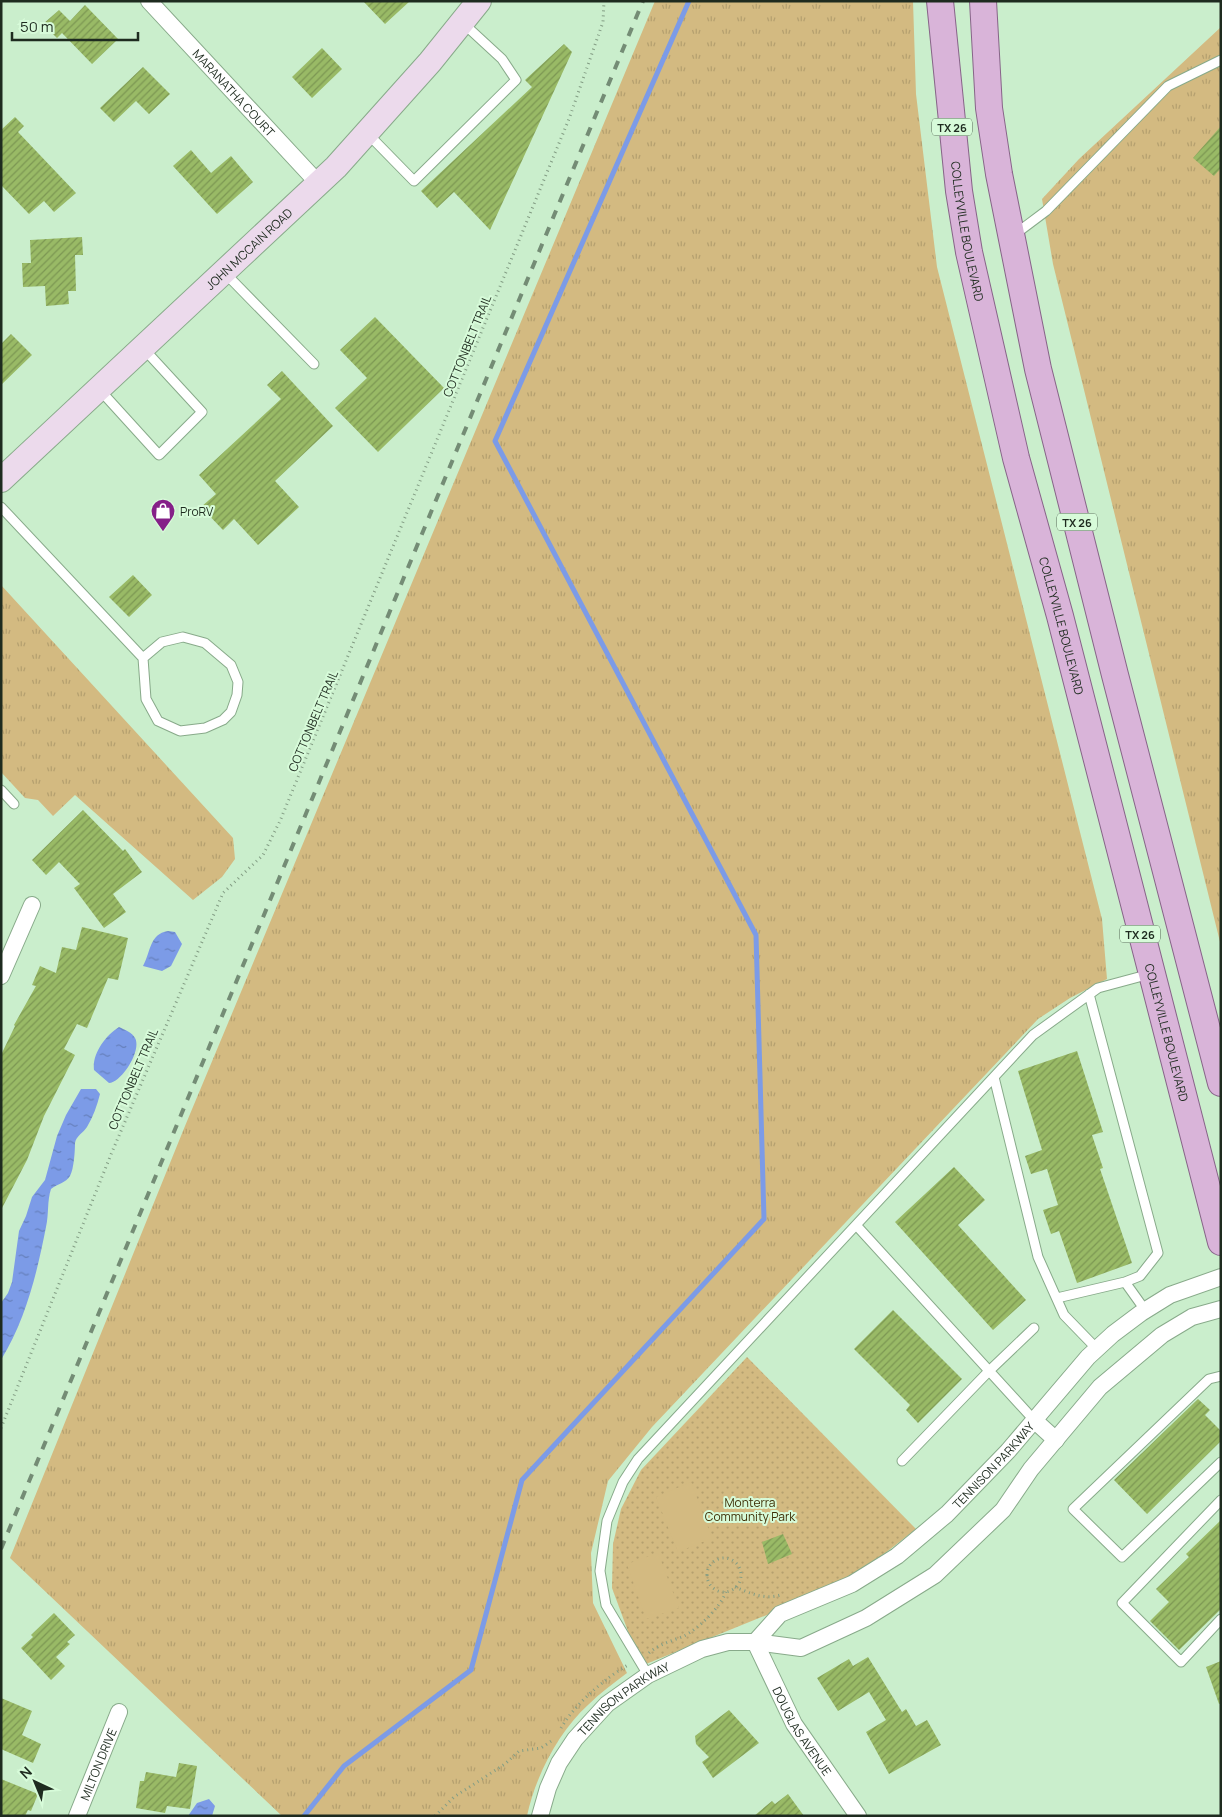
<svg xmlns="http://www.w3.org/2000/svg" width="1222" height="1817" viewBox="0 0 1222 1817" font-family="Manrope,sans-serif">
<defs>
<pattern id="grass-tufts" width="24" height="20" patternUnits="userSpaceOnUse" patternTransform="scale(1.25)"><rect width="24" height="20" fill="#d3ba81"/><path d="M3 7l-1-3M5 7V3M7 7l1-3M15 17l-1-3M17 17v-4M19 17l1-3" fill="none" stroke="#b5a06f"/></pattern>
<pattern id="park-dots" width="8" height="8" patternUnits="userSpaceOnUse" patternTransform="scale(1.25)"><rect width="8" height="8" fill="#d3ba81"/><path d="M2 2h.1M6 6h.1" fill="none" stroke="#b5a06f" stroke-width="1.8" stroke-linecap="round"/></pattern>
<pattern id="water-ripples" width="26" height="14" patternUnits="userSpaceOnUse" patternTransform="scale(1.25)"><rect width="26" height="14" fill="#7c9be7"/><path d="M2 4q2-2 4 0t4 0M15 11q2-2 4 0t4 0" fill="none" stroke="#657fbb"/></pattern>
<pattern id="building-hatch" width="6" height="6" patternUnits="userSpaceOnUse" patternTransform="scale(1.25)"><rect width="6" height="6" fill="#99ba66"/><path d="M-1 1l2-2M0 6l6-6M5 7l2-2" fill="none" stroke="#7c9753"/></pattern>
</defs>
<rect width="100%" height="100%" fill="#caeecc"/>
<path fill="url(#grass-tufts)" d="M655 1H913L916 94 937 267 1102 919 1107 979 1070 998 1038 1019 652 1427 608 1481 591 1553 593 1603 627 1673C614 1683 600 1693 588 1705 559 1731 535 1777 527 1816H282L10 1558 185 1126Z
M1221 27V946L1053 264 1042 199 1079 159Z
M1 585 233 838 235 859 222 877 193 900 75 795 53 816 38 800 25 798 1 772Z"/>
<path fill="url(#park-dots)" d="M747 1357 916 1529 848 1582 646 1664 629 1634 612 1588 613 1544 621 1509 641 1470Z"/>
<path fill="#d3ba81" d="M691 1482 712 1538 678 1552 656 1497Z
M658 1553 679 1608 646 1619 627 1564Z"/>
<path fill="url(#water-ripples)" d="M168 931 175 932 182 944 171 966 162 971 143 966C151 952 149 934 168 931Z
M119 1027C125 1030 132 1032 135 1038 142 1050 122 1082 109 1083L94 1070C92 1054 105 1036 119 1027Z
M81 1089H96L100 1094C97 1106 93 1117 87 1127 84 1132 76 1136 75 1143 75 1150 74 1169 70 1176 66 1183 57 1184 51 1189 47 1201 49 1214 46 1227 37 1273 26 1319 1 1360V1303L8 1293 12 1282 19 1231 26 1216 32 1197 45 1180 57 1136 66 1115Z
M209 1799 215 1806 212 1816H188L197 1803Z"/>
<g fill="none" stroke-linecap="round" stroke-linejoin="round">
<path stroke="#7c9be7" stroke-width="5" d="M304 1816 344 1766 471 1670 522 1480 764 1219 756 935 495 441 689 1"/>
</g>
<path fill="url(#building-hatch)" d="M363 1H410L385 24Z
M85 5 118 39 92 64 62 33 57 38 43 24 59 10 70 21Z
M564 44 572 52 490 230 454 192 437 208 421 191 532 87 525 80Z
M322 48 342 69 312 98 292 77Z
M143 67 170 94 149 114 136 101 114 122 100 108Z
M15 117 24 126 18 132 76 193 54 212 44 201 29 214 1 185V130Z
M1221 126V168L1214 176 1193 158Z
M191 150 211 173 231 156 253 182 217 214 173 166Z
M82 237 83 255H75L76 291H68L69 304 46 306 45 286 23 287 22 263H31L30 240Z
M375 317 444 388 378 452 335 408 367 378 340 350Z
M11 334 32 355 1 385V344Z
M282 371 333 426 275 481 299 507 258 545 234 519 223 530 201 507 216 494 199 475 281 399 267 385Z
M133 575 152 595 129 617 109 597Z
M83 810 123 851 125 849 142 872 113 894 126 912 104 928 74 888 80 884 59 862 46 875 32 860Z
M82 927 128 938 118 980 108 978 87 1028 77 1024 64 1049 75 1055 44 1116 27 1160 1 1210V1055L15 1026 14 1025 36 986 32 985 40 966 56 973 62 947 76 950Z
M1077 1051 1103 1132 1092 1135 1103 1168 1100 1169 1132 1263 1077 1283 1059 1231 1051 1234 1043 1210 1058 1205 1047 1169 1031 1174 1025 1156 1042 1150 1018 1071Z
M954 1167 985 1200 958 1225 1026 1300 993 1330 895 1222Z
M893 1310 962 1379 918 1423 906 1410 910 1405 854 1349Z
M1198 1399 1210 1410 1205 1415 1221 1431V1441L1147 1514 1114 1480Z
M1221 1520V1609L1179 1650 1150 1621 1169 1602 1156 1589 1189 1557 1186 1554Z
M783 1534 792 1554 768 1564 762 1542Z
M54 1613 75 1635 67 1642 70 1644 56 1657 65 1666 51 1680 21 1648 33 1637 31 1635Z
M868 1657 902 1712 906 1709 916 1726 927 1720 941 1745 889 1774 866 1732 886 1720 869 1692 838 1711 817 1678 849 1659 853 1666Z
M1221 1661V1703L1219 1704 1206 1667Z
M1 1698 32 1711 22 1735 41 1744 33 1763 1 1749Z
M729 1710 759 1743 713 1778 702 1762 709 1757 696 1744 695 1736Z
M179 1763 197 1766 190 1809 167 1806 165 1813 136 1808 140 1781H144L146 1772 176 1777Z
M1 1779 38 1794 31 1811 28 1810 25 1816H1Z
M788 1794 804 1816H754L772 1801 775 1804Z"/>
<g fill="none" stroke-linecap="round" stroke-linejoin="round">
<defs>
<path id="service" d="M367 133 414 181 516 80 502 59 463 23
M1014 235 1046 211 1168 86 1221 60
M224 272 314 364
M99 389 159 455 202 412 144 349
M1 507 143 658 146 699 158 721 180 731 205 728 223 720 231 712 237 695 238 682 231 665 205 643 183 637 162 642 143 658
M1 790 14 804
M1089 994 1158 1253 1140 1276 1125 1282 1145 1310
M994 1077 1038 1257 1064 1315 1097 1349
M856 1225 1034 1420
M1057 1298 1125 1282
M1221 1376 1209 1379 1073 1509 1122 1557 1221 1462
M902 1461 989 1371 1034 1328
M1221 1500 1122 1603 1181 1662 1221 1619
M648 1675 606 1605 600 1571 607 1521 623 1482 638 1459 1033 1035 1098 988 1150 974"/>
<g id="minor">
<path id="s1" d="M149 1 318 183"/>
<path d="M1 976 32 905"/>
<path d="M1034 1420 1056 1440"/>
<path id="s2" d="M755 1642 780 1614 852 1584 897 1556 947 1514 1008 1451 1088 1357 1113 1334 1141 1313 1170 1295 1221 1277"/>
<path id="s3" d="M755 1642 794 1724 858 1816"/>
<path id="s4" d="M77 1816 119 1712"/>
<path id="s5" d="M540 1816 548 1788 559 1763 575 1739 607 1704 648 1675 702 1649 728 1642H755L801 1648 866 1618 935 1575 1003 1510 1031 1469 1100 1387 1162 1335 1192 1317 1221 1309"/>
</g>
<g id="secondary">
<path id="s6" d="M1 480 336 167 430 62 479 1"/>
</g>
<g id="primary">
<path id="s7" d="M940 1 959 191 969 252 1016 458 1060 616 1221 1242"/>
<path d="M983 1 989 108 999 174 1038 369 1115 675 1221 1083"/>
</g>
</defs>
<use href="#service" stroke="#88aa8a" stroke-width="11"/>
<use href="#minor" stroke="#88aa8a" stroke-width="18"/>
<use href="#secondary" stroke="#88aa8a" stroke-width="26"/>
<use href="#primary" stroke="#876488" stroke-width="28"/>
<path stroke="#839d84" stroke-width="3" stroke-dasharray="1 4" stroke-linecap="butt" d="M1 1428 112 1152 223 893 263 855 280 821 569 119 603 22 604 1
M707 1575a17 17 0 1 1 34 0a17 17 0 1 1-34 0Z
M735 1587C750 1593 764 1600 780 1595
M649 1653C659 1644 672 1641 684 1636 698 1629 722 1606 726 1591
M561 1728C575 1704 604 1679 628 1665
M435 1816 454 1797 505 1764 519 1751 541 1748 553 1740"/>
<use href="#service" stroke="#fff" stroke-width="9"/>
<use href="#minor" stroke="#fff" stroke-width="16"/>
<use href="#secondary" stroke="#ecdaec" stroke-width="24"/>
<use href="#primary" stroke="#d9b4d9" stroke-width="26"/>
<path stroke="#748c75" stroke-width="4" stroke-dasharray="9 9" stroke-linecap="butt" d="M1 1549 643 1"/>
</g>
<defs>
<symbol id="shop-pin" viewBox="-11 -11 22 30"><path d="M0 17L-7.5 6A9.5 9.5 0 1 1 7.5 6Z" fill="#852088" stroke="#d7fbd9"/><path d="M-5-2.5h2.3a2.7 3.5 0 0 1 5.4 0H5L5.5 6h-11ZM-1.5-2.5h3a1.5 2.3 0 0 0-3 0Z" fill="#fff"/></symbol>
</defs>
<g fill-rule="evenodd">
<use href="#shop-pin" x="149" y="497" width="28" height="38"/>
</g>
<g text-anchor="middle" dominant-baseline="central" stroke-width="4" stroke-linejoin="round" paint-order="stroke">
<g fill="#d7fbd9" stroke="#566957" stroke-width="1">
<rect x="932" y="118.5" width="40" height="17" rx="4"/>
<rect x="1057" y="513.5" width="40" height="17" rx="4"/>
<rect x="1120" y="925.5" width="40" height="17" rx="4"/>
</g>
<g font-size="11" font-weight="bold" fill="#1e2b1f">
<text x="952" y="127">TX 26</text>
<text x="1077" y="522">TX 26</text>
<text x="1140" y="934">TX 26</text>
</g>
<g font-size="12" fill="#1e2b1f" stroke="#d7fbd9">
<text stroke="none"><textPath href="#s1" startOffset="125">MARANATHA COURT</textPath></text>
<text stroke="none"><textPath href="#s7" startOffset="232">COLLEYVILLE BOULEVARD</textPath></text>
<text stroke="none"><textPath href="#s6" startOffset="339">JOHN MCCAIN ROAD</textPath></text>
<text transform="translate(467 346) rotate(-68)">COTTONBELT TRAIL</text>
<text stroke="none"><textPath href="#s7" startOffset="638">COLLEYVILLE BOULEVARD</textPath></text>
<text transform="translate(313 721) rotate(-67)">COTTONBELT TRAIL</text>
<text stroke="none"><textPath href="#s7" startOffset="1058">COLLEYVILLE BOULEVARD</textPath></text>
<text transform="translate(133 1079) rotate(-67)">COTTONBELT TRAIL</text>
<text stroke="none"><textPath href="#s2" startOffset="301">TENNISON PARKWAY</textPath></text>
<text stroke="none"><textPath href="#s5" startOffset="149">TENNISON PARKWAY</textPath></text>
<text stroke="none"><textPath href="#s3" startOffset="101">DOUGLAS AVENUE</textPath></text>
<text stroke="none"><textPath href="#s4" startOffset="56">MILTON DRIVE</textPath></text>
</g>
<g font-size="12" fill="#1e2b1f" stroke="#d7fbd9" text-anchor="start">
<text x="180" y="511">ProRV</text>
</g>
<g font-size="12" fill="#3e2f06" stroke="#d7fbd9">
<text x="750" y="1502">Monterra<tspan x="750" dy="14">Community Park</tspan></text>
</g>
</g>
<rect width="1222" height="1817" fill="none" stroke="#1e2b1f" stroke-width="5"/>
<g transform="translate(35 1782) rotate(316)" stroke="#d7fbd9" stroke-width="4" paint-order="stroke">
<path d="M0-4L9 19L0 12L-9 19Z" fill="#1e2b1f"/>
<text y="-8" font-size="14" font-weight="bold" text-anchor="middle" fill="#1e2b1f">N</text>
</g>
<path d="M12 32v8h126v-8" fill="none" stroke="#1e2b1f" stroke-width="2.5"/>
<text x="20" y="32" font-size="15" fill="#1e2b1f" stroke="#d7fbd9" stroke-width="4" paint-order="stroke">50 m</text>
</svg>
